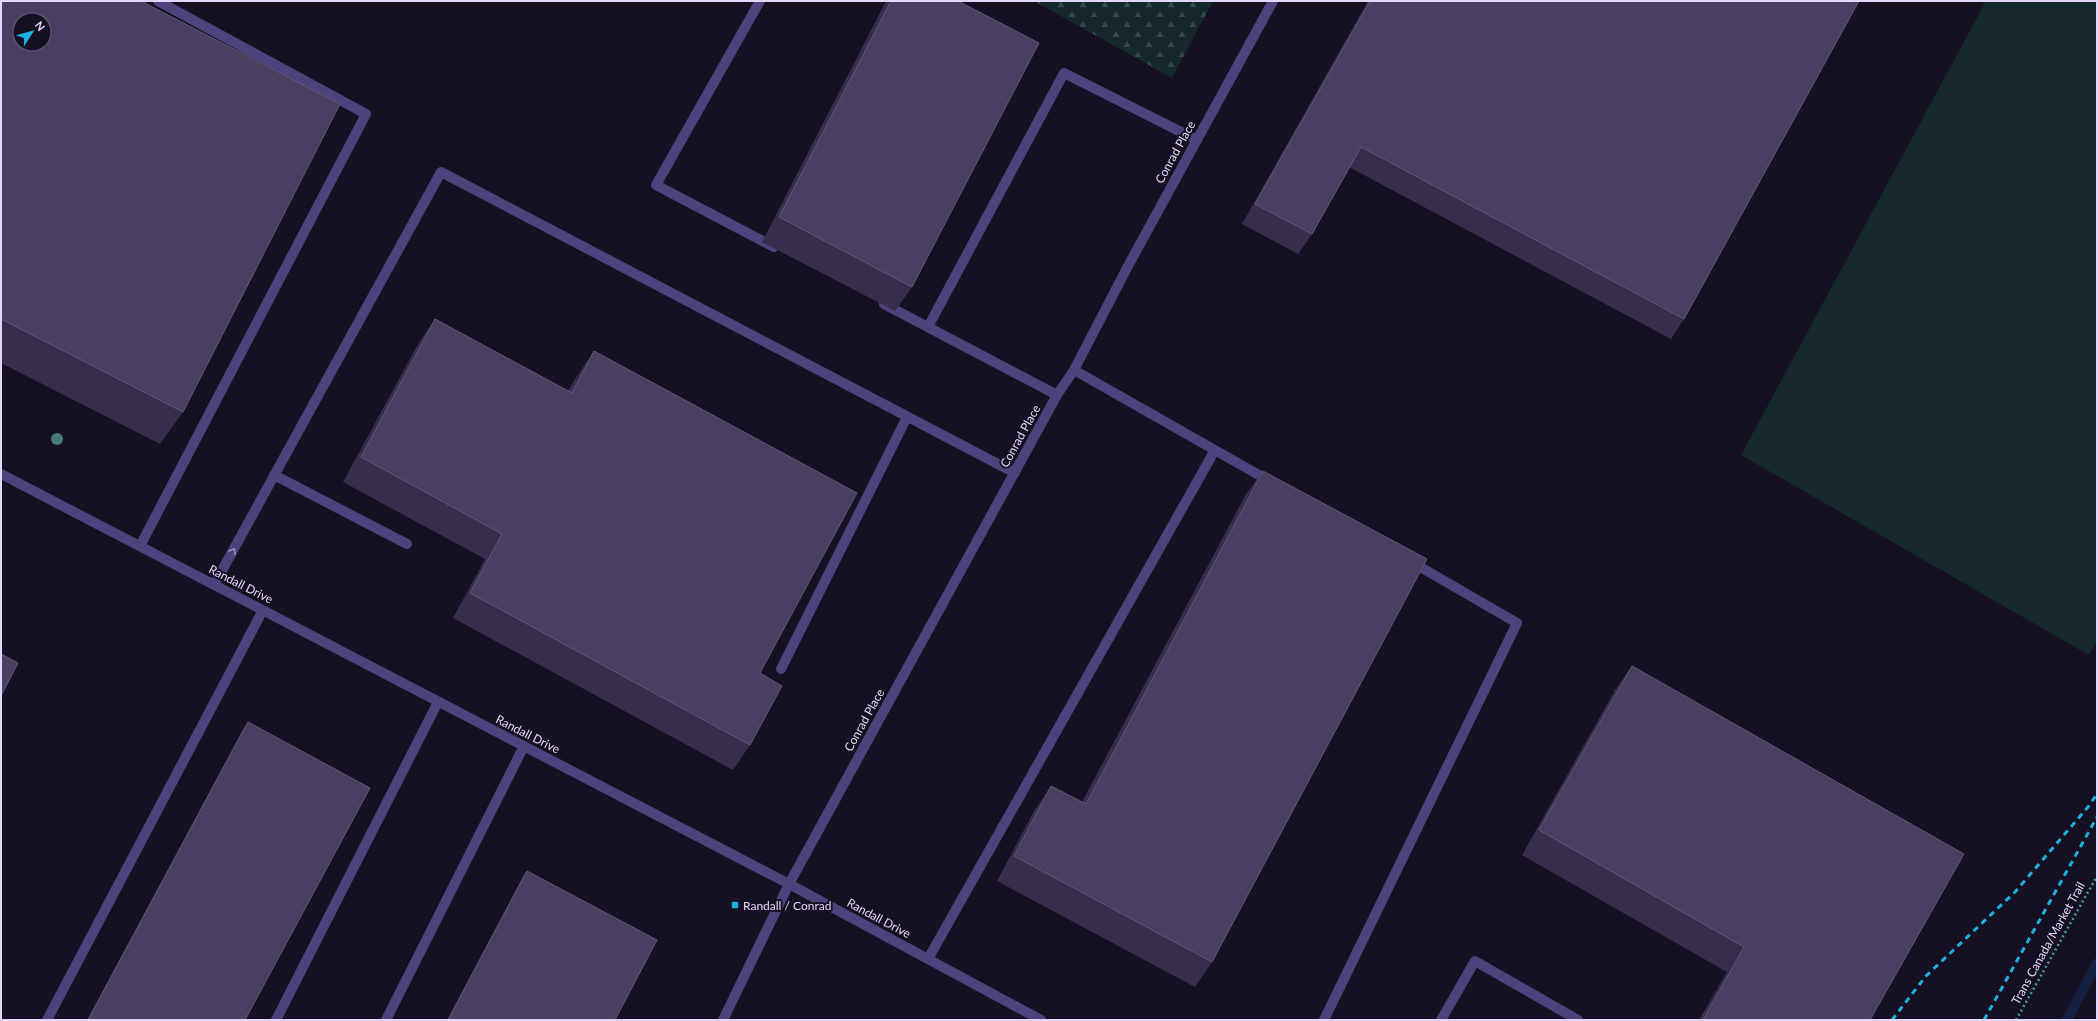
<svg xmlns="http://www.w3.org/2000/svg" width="2098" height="1021" viewBox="0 0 2098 1021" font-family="Lato,sans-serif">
<defs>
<pattern id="forest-firs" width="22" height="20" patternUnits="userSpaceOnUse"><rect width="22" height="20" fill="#15282b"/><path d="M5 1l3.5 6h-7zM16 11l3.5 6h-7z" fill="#37464b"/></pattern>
</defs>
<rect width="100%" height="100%" fill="#161122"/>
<path fill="#15282b" d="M1986 1H2097V641L2089 655 1741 455Z"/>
<path fill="url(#forest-firs)" d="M1034 1H1213L1172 78Z"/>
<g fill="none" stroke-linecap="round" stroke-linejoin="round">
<path stroke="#151f42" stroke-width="10" d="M2067 1020 2097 963"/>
<path stroke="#3f9da6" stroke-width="2.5" stroke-dasharray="2 3" stroke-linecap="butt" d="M2016 1020 2097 876"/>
<path stroke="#4d427b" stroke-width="10" d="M760 1 656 185 774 247
M884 304 1057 395
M928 327 1064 73 1197 140
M1074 370 1271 482
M1 474 789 884 1041 1020
M274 475 407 544
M140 546 366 114 158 1
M214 585 441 172 1015 473
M781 669 907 417
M928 959 1215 450
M47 1020 263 610
M276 1020 438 702
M386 1020 524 746
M723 1020 789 884 1057 395 1074 370 1128 266 1273 1
M1324 1020 1517 623 1410 561
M1441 1020 1475 961 1578 1020"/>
<path stroke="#1fafde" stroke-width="3" stroke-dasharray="6 5" stroke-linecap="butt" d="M1892 1020 1926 976 2015 892 2088 807 2097 794
M1984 1020 2097 817"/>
</g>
<circle fill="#467a7c" cx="57" cy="439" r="6"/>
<path fill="#382d4d" d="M1 1H141L183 412 160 444 1 363Z
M886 1H958L912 287 895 311 762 242Z
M1368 1H1859L1684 319 1671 339 1349 167 1312 234 1298 254 1242 224Z
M435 319 568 391 577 376 594 351 760 673 750 745 733 770 453 618 485 559 343 482 418 344Z
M1263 471 1212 962 1195 987 997 881 1034 811 1051 786 1082 802 1245 496Z
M1632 666 1870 1020H1699L1727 972 1522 855 1615 690Z
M248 722 245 1020H87L243 729Z
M527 871 615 1020H447L522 878Z"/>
<path fill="#4a3f60" stroke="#615778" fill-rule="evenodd" d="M4 1H141L340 104 183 412 1 319V7ZM20 20H44V44H20Z
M891 1H958L1039 43 912 287 779 217Z
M1370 1H1859L1684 319 1361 147 1312 234 1255 204Z
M435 319 572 393 594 351 857 493 760 673 782 686 750 745 470 593 502 534 361 457Z
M1263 471 1427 559 1212 962 1014 856 1051 786 1086 804Z
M1 654 18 663 1 696Z
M1632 666 1964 854 1870 1020H1703L1744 947 1539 830Z
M248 722 370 788 245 1020H88Z
M527 871 657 940 615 1020H448Z"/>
<defs><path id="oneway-chevron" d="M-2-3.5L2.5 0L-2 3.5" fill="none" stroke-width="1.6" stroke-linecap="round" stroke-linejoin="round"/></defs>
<use stroke="#968cba" href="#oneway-chevron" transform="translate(233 551) rotate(-61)"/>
<rect fill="#1fafde" stroke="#161122" stroke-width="1.5" x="731" y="901" width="8" height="8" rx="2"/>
<g text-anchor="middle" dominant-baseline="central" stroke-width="4" stroke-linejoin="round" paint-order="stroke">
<g font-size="12" fill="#e0d7fa" stroke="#161122">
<text transform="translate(1175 152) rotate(-61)">Conrad Place</text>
<text transform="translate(1020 436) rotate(-61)">Conrad Place</text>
<text transform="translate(241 584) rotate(27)">Randall Drive</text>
<text transform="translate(864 720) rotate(-61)">Conrad Place</text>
<text transform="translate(528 734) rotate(27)">Randall Drive</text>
<text transform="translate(879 918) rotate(28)">Randall Drive</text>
<text transform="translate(2048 943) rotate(-61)">Trans Canada/Market Trail</text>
</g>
<g font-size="12" fill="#e0d7fa" stroke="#161122" text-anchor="start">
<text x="743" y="905">Randall / Conrad</text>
</g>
</g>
<rect width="2098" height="1021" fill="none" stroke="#e0d7fa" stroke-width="4"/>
<g transform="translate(32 32) rotate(54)"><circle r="19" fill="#161122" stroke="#676078"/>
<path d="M0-3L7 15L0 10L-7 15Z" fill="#1fafde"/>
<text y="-6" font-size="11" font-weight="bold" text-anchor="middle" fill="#e0d7fa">N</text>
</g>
</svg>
